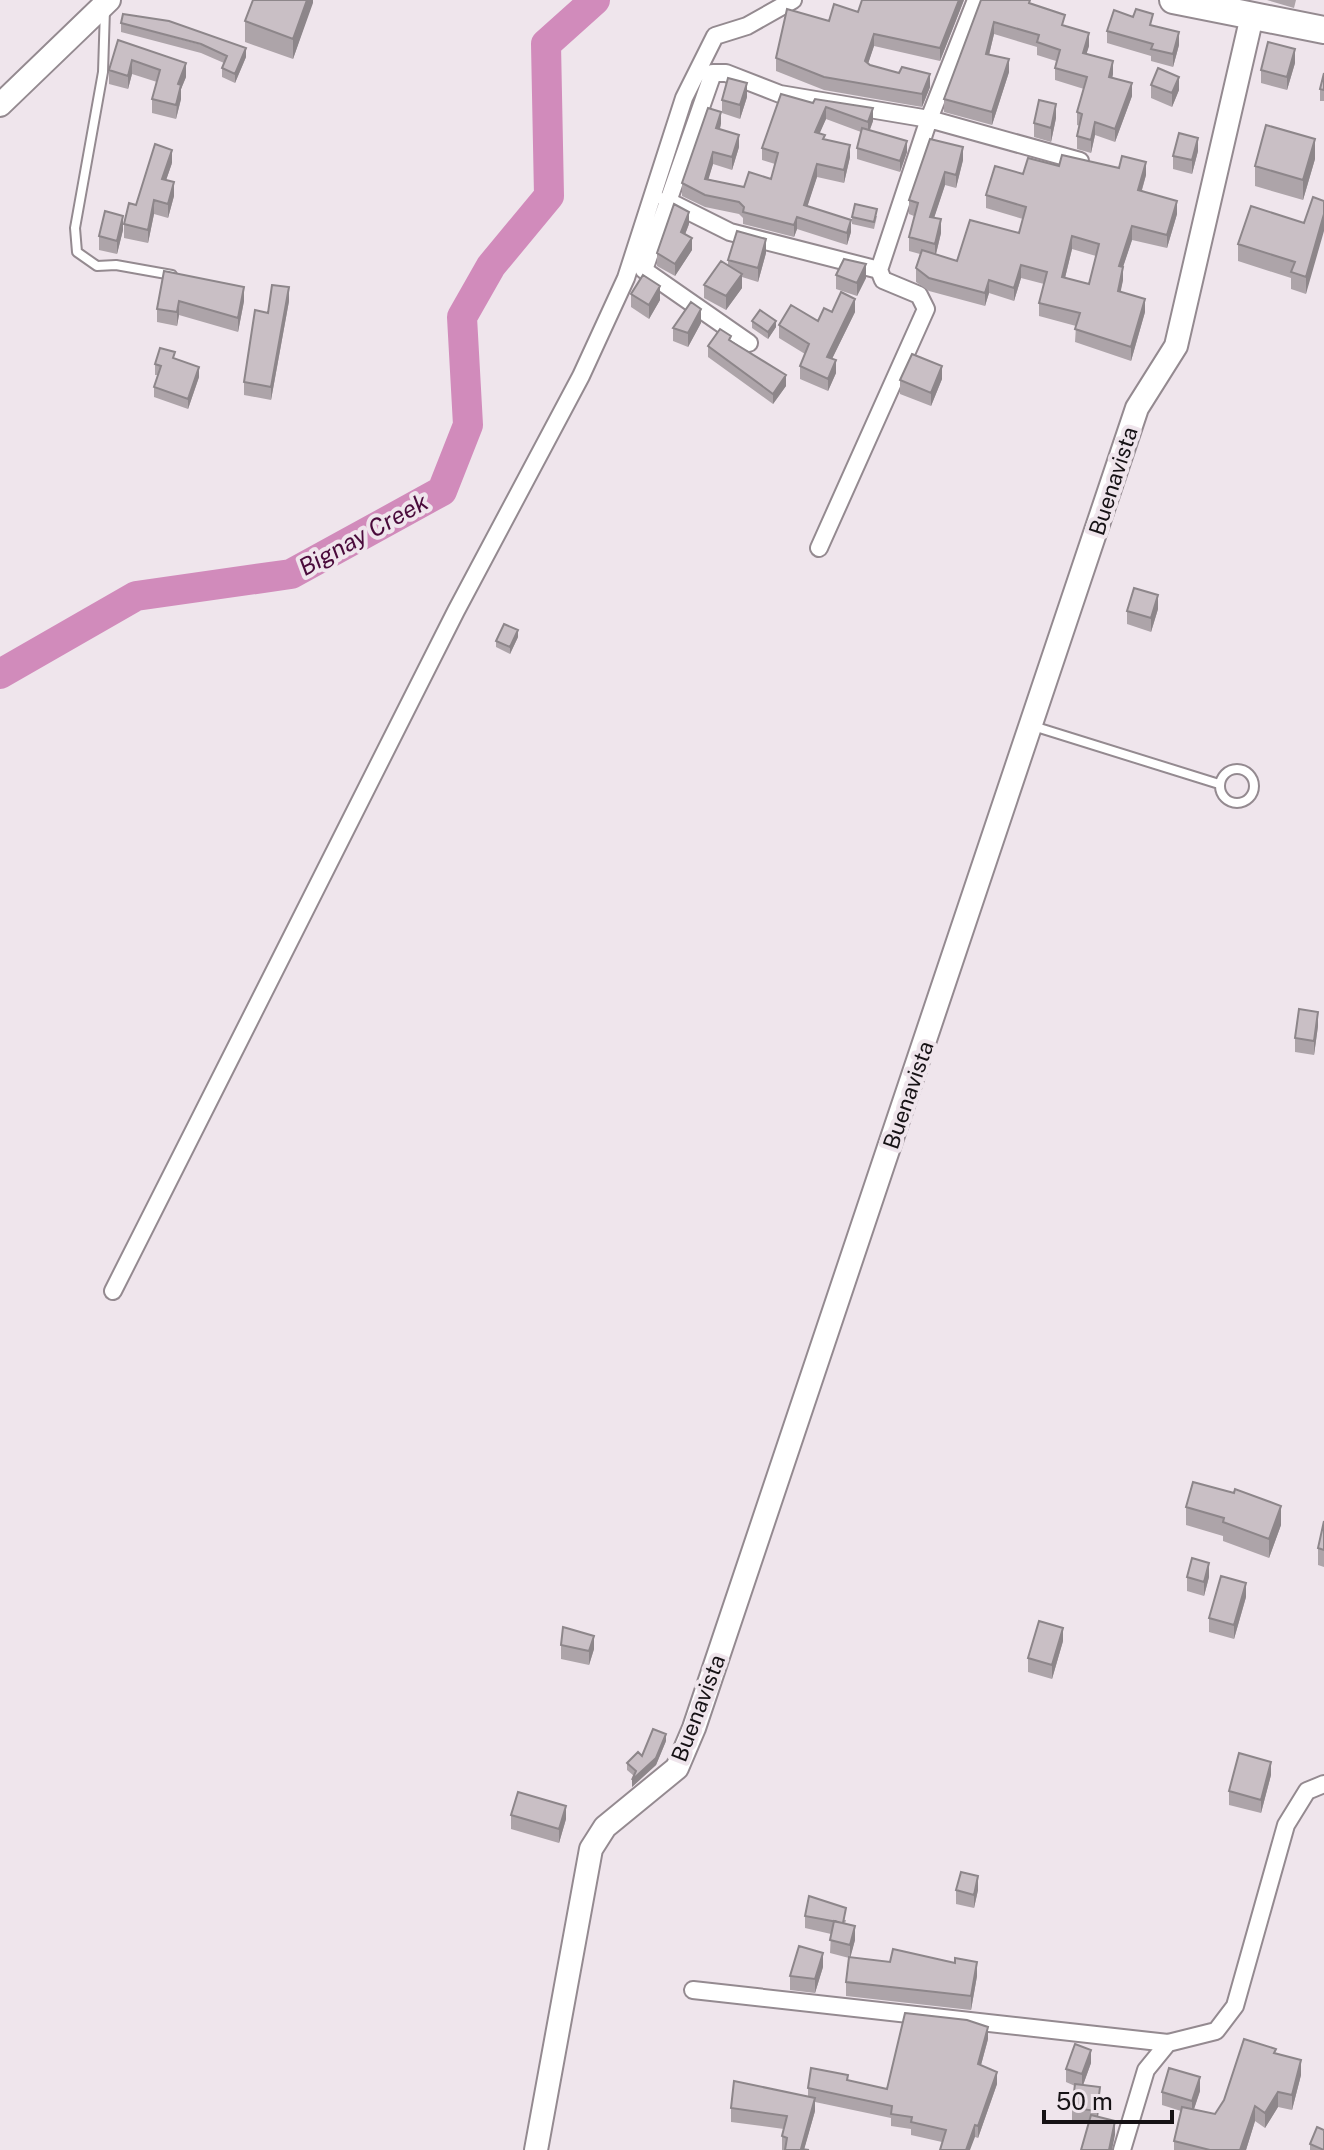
<svg xmlns="http://www.w3.org/2000/svg" width="1324" height="2150" viewBox="0 0 1324 2150" font-family="'Public Sans',sans-serif">
<rect width="100%" height="100%" fill="#efe5ec"/>
<g fill="none" stroke-linecap="round" stroke-linejoin="round">
<path stroke="#d18bbb" stroke-width="30" d="M0 674 136 596 291 574 442 491 468 425 462 317 491 266 549 196 546 44 595 0"/>
<defs>
<path id="lane" d="M105 9 103 72 75 228 77 252 97 266 116 265 172 275
M1033 726 1219 784
M1220 786a17 17 0 1 1 34 0a17 17 0 1 1-34 0Z"/>
<path id="street" d="M666 200 730 232 879 270 929 119 976 0
M749 343 644 270 713 73H726L780 94 929 119 1080 161
M819 548 926 309 919 295 883 280 879 270
M113 1291 456 611 581 376 626 278 684 98 715 36 747 26 793 0
M693 1990 1168 2043
M1122 2150 1146 2070 1168 2043 1216 2031 1235 2006 1286 1825 1307 1791 1324 1784"/>
<path id="secondary" d="M0 105 109 0
M536 2150 591 1849 605 1827 677 1768 694 1728 1137 408 1176 346 1252 16"/>
<path id="primary" d="M1173 0 1324 30"/>
</defs>
<use href="#lane" stroke="#948a90" stroke-width="12"/>
<use href="#street" stroke="#948a90" stroke-width="20"/>
<use href="#secondary" stroke="#948a90" stroke-width="26"/>
<use href="#primary" stroke="#948a90" stroke-width="30"/>
<use href="#lane" stroke="#fff" stroke-width="8"/>
<use href="#street" stroke="#fff" stroke-width="16"/>
<use href="#secondary" stroke="#fff" stroke-width="22"/>
<use href="#primary" stroke="#fff" stroke-width="26"/>
</g>
<path fill="#ada4a9" fill-rule="evenodd" d="M313 0 293 59 245 42V21Z
M964 0 940 61 874 46 868 63 870 65 930 87 922 107 824 90 776 71V58L829 21 858 12Z
M981 0 1030 4 1065 26 1089 46 1086 54 1113 74 1112 78 1132 96 1115 142 1095 135 1091 153 1077 149V136L1080 126 1077 125V112L1084 89 1055 80V68L1056 61 1037 55V47L994 34 989 55 1009 72 992 125 944 112V99Z
M1267 0H1296L1294 8Z
M121 23 246 57 235 83 222 77V68L224 63 201 53 121 32Z
M1153 26 1179 45 1173 67 1151 61V56L1107 43V31Z
M118 40 186 77 181 89V99L176 119 152 113V99L157 82 132 74 128 89 109 84V70Z
M1295 63 1287 90 1261 83V70Z
M1324 73V101H1320V89Z
M1151 85 1179 90 1172 107 1151 98Z
M781 94 873 121 870 130 907 152 900 172 857 159V148L861 132 826 119 819 133 825 140 850 157 844 183 817 177 807 206 851 232 847 245 797 229 794 237 743 224V218L739 214 705 207 682 196V183L721 124 720 129 739 147 732 170 713 164 708 179 744 187 771 179 775 164 762 160V148Z
M747 97 740 119 722 113V100Z
M1056 118 1051 142 1034 137V123Z
M930 139 963 160 956 188 945 185 934 218 941 233 936 254 957 261 1019 233 1023 219 986 208V195L1023 174 1059 166 1146 175 1142 190 1177 214 1167 248 1132 240 1123 267V280L1120 292 1145 312 1131 361 1075 342 1076 326 1039 316V303L1044 284 1021 278 1014 301 989 293 985 306 929 291 916 282V268L920 254 909 251V237L914 216 909 214V200ZM1072 249 1096 256 1089 284 1065 278Z
M1198 151 1192 174 1173 169V156Z
M1315 159 1303 200 1255 186V166Z
M172 163 166 180 174 196 168 218 154 214 148 243 124 238V224L136 205Z
M1313 197 1306 294 1291 289V278L1238 261V244L1304 223Z
M877 216 874 229 852 224V217Z
M689 224 685 234 692 250 675 276 657 266V253Z
M123 230 117 254 99 250V236Z
M766 253 758 282 742 277V288L726 310 704 298V285L728 266V260Z
M164 271 244 301 238 332 179 315 177 326 157 322V309Z
M836 275 866 278 857 296 836 289Z
M631 294 660 300 649 319 631 307Z
M289 301 271 400 244 395V382L268 313Z
M832 312H855L832 359 836 373 828 391 800 379V366L805 354 779 338V325L818 321Z
M752 321 776 327 768 339 752 328Z
M701 323 688 347 673 341V328Z
M708 346 786 386 773 404 708 357Z
M175 358 199 377 188 409 154 397V387L158 375H155V364Z
M942 379 931 406 900 394V380Z
M1158 609 1151 632 1127 624V611Z
M518 637 510 654 496 647V641Z
M1318 1026 1314 1055 1295 1052V1038Z
M1186 1507 1281 1525 1269 1558 1223 1541V1536L1186 1525Z
M1324 1521V1567L1318 1565V1548Z
M1187 1577H1209L1204 1596 1187 1591Z
M1246 1597 1234 1639 1209 1632V1618Z
M1063 1641 1052 1679 1028 1672V1658Z
M561 1645 594 1649 589 1665 561 1659Z
M666 1741 656 1765 632 1787 634 1776 627 1770V1763L642 1756Z
M1271 1775 1261 1813 1229 1805V1791Z
M511 1815 566 1819 559 1843 511 1829Z
M956 1890H978L974 1908 956 1904Z
M805 1916 846 1920 845 1924 855 1940 850 1957 977 1976 971 2010 846 1996V1982L849 1958 830 1953 831 1934 805 1928Z
M823 1967 815 1993 790 1990V1976Z
M988 2039 981 2065 997 2084 978 2138 975 2137 942 2142 911 2135V2129L891 2126V2118L815 2102V2111L804 2149 809 2150H782V2136L784 2129 731 2122V2108L808 2096V2088L848 2080 887 2089Z
M1276 2054 1301 2075 1292 2110 1278 2107 1265 2128 1255 2121 1246 2150H1174V2141L1181 2111 1162 2105V2092L1200 2091 1194 2109 1215 2114Z
M1091 2063 1083 2085 1100 2100 1098 2117 1115 2135 1088 2123 1072 2121V2108L1075 2086 1066 2082V2069Z
M1310 2144 1324 2150H1310Z"/>
<path fill="#8d868a" d="M307 0H313V3L293 59V39Z
M959 0H964L940 61V48Z
M994 22V34L986 67V54Z
M1179 32V45L1173 67V54Z
M1089 33V46L1083 65V53Z
M874 34V46L865 73V61Z
M246 48V57L235 83V74Z
M1295 49V63L1287 90V77Z
M1009 59V72L992 125V112Z
M132 60V74L128 89V76Z
M1113 61V74L1109 90V77Z
M186 63V77L181 89V99L176 119 178 84Z
M930 74V87L922 107V94Z
M1179 77V90L1172 107V93Z
M747 83V97L740 119V105Z
M1132 83V96L1115 142V129Z
M1056 104V118L1051 142V128Z
M826 107V119L815 144V132Z
M873 108V121L868 134V122Z
M721 112V124L716 140V128Z
M1095 122V135L1091 153V140Z
M739 135V147L732 170V157Z
M1198 138V151L1192 174V160Z
M1315 139V159L1303 200V180Z
M907 141V152L900 172V161Z
M850 145V157L844 183V170Z
M963 147V160L956 188V175Z
M172 150V163L162 192V179Z
M713 152V164L705 191V179Z
M1146 162V175L1138 203V190Z
M817 164V177L804 217V205Z
M945 172V185L930 230V217Z
M174 182V196L168 218V204Z
M154 200V214L148 243V230Z
M1177 201V214L1167 248V235Z
M689 212V224L681 245V232Z
M1324 214V231L1306 294V277Z
M123 216V230L117 254V241Z
M797 217V229L794 237V225Z
M941 219V233L935 258V244Z
M851 220V232L847 245V233Z
M1132 226V240L1123 267V280L1118 305 1119 266Z
M1072 236V249L1062 290V277Z
M692 238V250L675 276V264Z
M766 239V253L758 282V268Z
M866 264V278L857 296V283Z
M1021 265V278L1014 301V288Z
M742 274V288L726 310V296Z
M989 280V293L985 306V293Z
M660 286V300L649 319V305Z
M244 287V301L238 332V318Z
M289 287V301L271 400V387Z
M855 299V312L827 369V357Z
M1145 299V312L1131 361V347Z
M179 301V315L177 326V312Z
M701 309V323L688 347V333Z
M776 321V327L768 339V332Z
M836 360V373L828 391V379Z
M942 366V379L931 406V393Z
M199 367V377L188 409V399Z
M786 375V386L773 404V394Z
M1158 595V609L1151 632V618Z
M518 630V637L510 654V647Z
M1318 1012V1026L1314 1055V1041Z
M1281 1506V1525L1269 1558V1539Z
M1209 1563V1577L1204 1596V1582Z
M1246 1583V1597L1234 1639V1625Z
M1063 1628V1641L1052 1679V1665Z
M594 1636V1649L589 1665V1651Z
M666 1734V1741L656 1765 632 1787V1780Z
M1271 1762V1775L1261 1813V1800Z
M566 1806V1819L559 1843V1829Z
M978 1876V1890L974 1908V1895Z
M855 1926V1940L850 1959V1945Z
M823 1953V1967L815 1993V1979Z
M977 1962V1976L971 2010V1996Z
M988 2027V2039L978 2076V2064Z
M1091 2050V2063L1082 2088V2074Z
M1301 2060V2075L1292 2110V2095Z
M997 2072V2084L978 2138V2126Z
M1200 2077V2091L1192 2115V2101Z
M1100 2087V2100L1097 2125V2111Z
M1278 2092V2107L1265 2128V2113Z
M815 2098V2111L804 2150H801Z
M1255 2106V2121L1246 2150H1240Z
M1115 2121V2135L1112 2150H1109Z
M975 2125V2137L970 2150H966Z"/>
<path fill="#c9bfc5" stroke="#8d868a" stroke-width="2" fill-rule="evenodd" d="M253 0H307L293 39 245 21Z
M862 0H959L940 48 874 34 865 61 870 65 899 73 902 67 930 74 922 94 824 77 776 58 787 9 829 21 834 4 858 12Z
M981 0H1030L1029 3 1065 15 1062 25 1089 33 1083 53 1113 61 1109 77 1132 83 1115 129 1095 122 1091 140 1077 136 1082 114 1077 112 1087 77 1055 68 1060 50 1037 42 1039 35 994 22 986 54 1009 59 992 112 944 99Z
M1136 9 1153 14 1150 25 1179 32 1173 54 1151 49 1153 44 1107 31 1114 10 1133 17Z
M123 14 169 21 246 48 235 74 222 68 227 56 201 44 121 23Z
M118 40 186 63 178 84 181 85 176 105 152 99 160 70 132 60 128 76 109 70Z
M1268 42 1295 49 1287 77 1261 70Z
M1158 68 1179 77 1172 93 1151 85Z
M1324 73V90L1320 89Z
M728 78 747 83 740 105 722 100Z
M781 94 813 103 815 99 873 108 868 122 826 107 815 132 825 135 823 139 850 145 844 170 817 164 804 205 851 220 847 233 797 217 794 225 743 212 744 207 739 202 705 195 682 183 708 108 721 112 716 128 739 135 732 157 713 152 705 179 744 187 749 172 771 179 778 153 762 148Z
M1039 100 1056 104 1051 128 1034 123Z
M1266 125 1315 139 1303 180 1255 166Z
M862 128 907 141 900 161 857 148Z
M1179 133 1198 138 1192 160 1173 156Z
M930 139 963 147 956 175 945 172 930 217 941 219 935 244 909 237 918 203 909 200Z
M155 144 172 150 162 179 174 182 168 204 154 200 148 230 124 224 129 203 136 205Z
M1062 155 1119 168 1122 156 1146 162 1138 190 1177 201 1167 235 1132 226 1119 266 1123 267 1118 291 1145 299 1131 347 1075 329 1080 313 1039 303 1047 272 1021 265 1014 288 989 280 985 293 929 278 916 268 922 250 957 261 970 220 1019 233 1026 207 986 195 995 166 1023 174 1028 158 1059 166ZM1072 236 1099 244 1089 284 1062 277Z
M1313 197 1324 201V214L1306 277 1291 272 1295 262 1238 244 1251 206 1304 223Z
M674 204 689 212 681 232 692 238 675 264 657 253Z
M855 204 877 209 874 222 852 217Z
M105 211 123 216 117 241 99 236Z
M737 231 766 239 758 268 728 260Z
M844 259 866 264 857 283 836 275Z
M721 261 742 274 726 296 704 285Z
M164 271 244 287 238 318 179 301 177 312 157 309Z
M643 275 660 286 649 305 631 294Z
M272 285 289 287 271 387 244 382 255 310 268 313Z
M841 292 855 299 827 357 836 360 828 379 800 366 809 344 779 325 791 305 818 321 824 308 832 312Z
M691 302 701 309 688 333 673 328Z
M760 310 776 321 768 332 752 321Z
M720 329 731 336 729 340 786 375 773 394 708 346Z
M160 348 175 352 173 358 199 367 188 399 154 387 161 366 155 364Z
M912 354 942 366 931 393 900 380Z
M1134 588 1158 595 1151 618 1127 611Z
M504 624 518 630 510 647 496 641Z
M1299 1009 1318 1012 1314 1041 1295 1038Z
M1193 1482 1234 1493 1235 1489 1281 1506 1269 1539 1223 1522 1224 1518 1186 1507Z
M1324 1521V1550L1318 1548Z
M1192 1558 1209 1563 1204 1582 1187 1577Z
M1221 1576 1246 1583 1234 1625 1209 1618Z
M1039 1621 1063 1628 1052 1665 1028 1658Z
M563 1627 594 1636 589 1651 561 1645Z
M653 1729 666 1734 656 1758 632 1780 636 1771 627 1763 638 1752 642 1756Z
M1239 1753 1271 1762 1261 1800 1229 1791Z
M518 1792 566 1806 559 1829 511 1815Z
M961 1872 978 1876 974 1895 956 1890Z
M809 1896 846 1908 843 1923 805 1916Z
M834 1921 855 1926 850 1945 830 1940Z
M799 1946 823 1953 815 1979 790 1976Z
M893 1949 955 1963V1958L977 1962 971 1996 846 1982 849 1957 890 1962Z
M905 2013 967 2020 988 2027 978 2064 997 2072 978 2126 975 2125 966 2150H940L946 2130 911 2122 912 2117 891 2114 892 2106 808 2088 811 2068 848 2075 847 2080 887 2089Z
M1244 2039 1276 2049 1274 2053 1301 2060 1292 2095 1278 2092 1265 2113 1255 2106 1240 2150H1210L1174 2141 1182 2107 1215 2114 1224 2100Z
M1075 2044 1091 2050 1082 2074 1066 2069Z
M1169 2068 1200 2077 1192 2101 1162 2092Z
M734 2081 815 2098 801 2149 809 2150H785L787 2138 782 2136 787 2116 731 2108Z
M1075 2084 1100 2087 1097 2111 1072 2108Z
M1091 2115 1115 2121 1109 2150H1081Z
M1317 2127 1324 2130V2150L1310 2144Z"/>
<g text-anchor="middle" dominant-baseline="central" stroke-width="8" stroke-linejoin="round" paint-order="stroke">
<g font-size="22" fill="#161215" stroke="#efe5ec">
<text transform="translate(1113 481) rotate(-72)">Buenavista</text>
<text transform="translate(908 1095) rotate(-71)">Buenavista</text>
<text transform="translate(698 1708) rotate(-69)">Buenavista</text>
</g>
<g font-size="24" font-style="italic" fill="#4a0b3b" stroke="#efe5ec">
<text transform="translate(363 534) rotate(-29)">Bignay Creek</text>
</g>
</g>
<path d="M1044 2110v12h128v-12" fill="none" stroke="#161215" stroke-width="4"/>
<text x="1056" y="2110" font-size="24" fill="#161215" stroke="#efe5ec" stroke-width="6" paint-order="stroke">50 m</text>
</svg>
